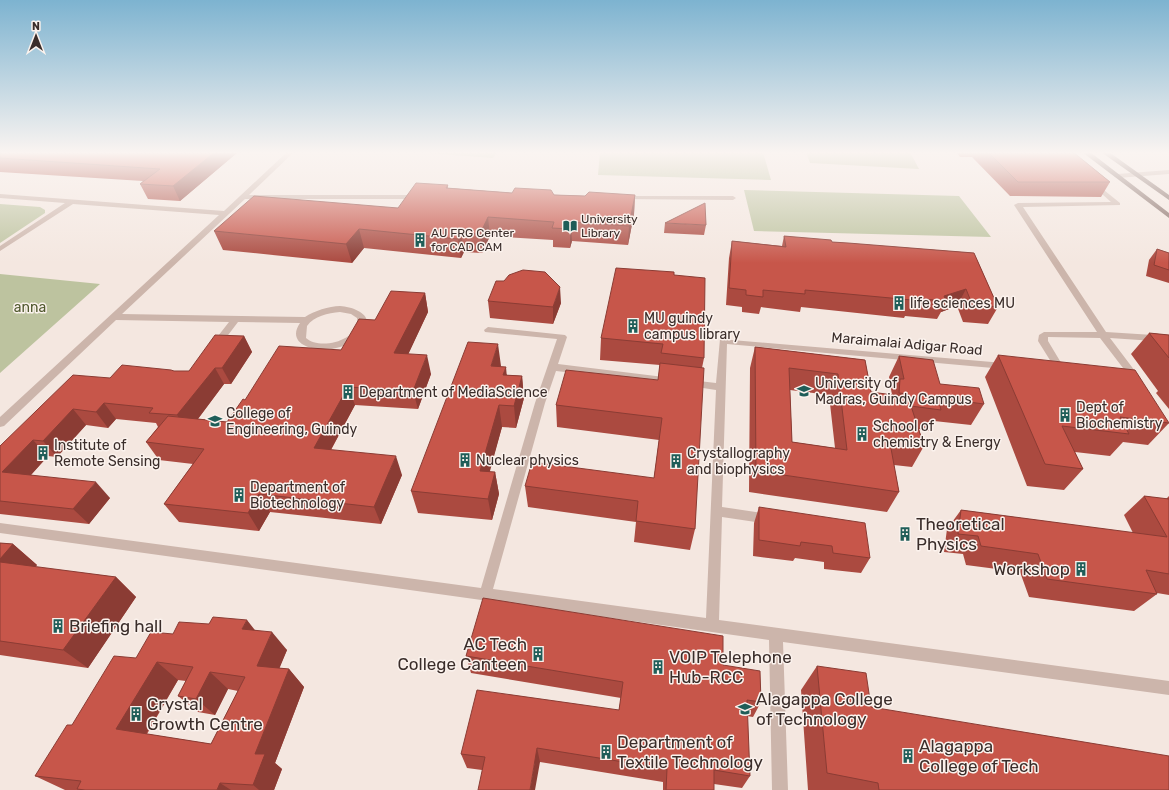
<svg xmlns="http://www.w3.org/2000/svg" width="1169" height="790" viewBox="0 0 1169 790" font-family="Rubik,sans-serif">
<rect width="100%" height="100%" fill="#f4e7e0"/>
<path fill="#bdc39f" d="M412 152H497L493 158Z
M600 152H763L771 180 598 175Z
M806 152H910L919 169 810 163Z
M744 190 959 196 991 237 754 231Z
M0 204 40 207 45 210V213L0 243Z
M0 274 100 284 0 373Z"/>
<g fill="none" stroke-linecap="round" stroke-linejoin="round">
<path fill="#ccb5ab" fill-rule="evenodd" d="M287 152H294L249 195H417L420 197 417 199H245L122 314 305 317C314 311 329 306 340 306 355 307 377 316 362 333 354 342 343 347 332 349 316 352 285 345 300 323L238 322 219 347 216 348 211 345 229 322 116 320 4 426 0 427V417L219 215 73 204 0 251V246L65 203 0 198V194L224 211ZM340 312 351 314 357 318C361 340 320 351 306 338L307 326C314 316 328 313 340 312Z
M1169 170V174L1117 178 1114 176 1117 174Z
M1094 182 1120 203V205L1023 207 1106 332 1169 336V342L1110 338 1141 379 1136 382 1133 381 1100 338 1048 337V341L1066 371 1061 374 1058 373 1038 341 1039 335 1044 332H1097L1014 205 1018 203 1111 202 1092 185V183Z
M621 196H733L736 198 733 200 619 199 618 198Z
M488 327 565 335 567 337 558 364 672 378 677 381 672 384 556 371 545 403 493 589 706 618 716 390 690 386 685 383 690 380 716 383 720 339 1004 363 1007 364 1009 366 1007 368 1004 369 727 344 722 507 770 514 774 515 776 519 774 523 770 524 722 517 719 620 1169 681V695L783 642 788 790H772L769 640 0 533V523L481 588 535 403 557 339 485 332 484 330Z"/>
<path fill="#7c625b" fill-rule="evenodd" d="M1082 152H1090L1169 213V218Z
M1101 152H1109L1169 195V200Z"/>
</g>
<path fill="#ab4a40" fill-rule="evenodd" d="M0 152H238L180 201 148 199 140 184 143 181 0 172Z
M956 152H1073L1110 182 1101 197 1010 196 972 157H960Z
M448 185V188L512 193 585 196 635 195 634 214 628 245 572 241 570 248 553 247V240L490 236 482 253 464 252 461 258 364 248 352 263 223 250 214 231 398 208Z
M665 223 706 225 704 235 664 233Z
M784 236 832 242 974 253 998 307 988 324 963 322 957 306 941 312 937 319 905 316 904 318 801 307 800 312 761 307 759 314 742 312V307L726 305 729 258 732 241 782 246Z
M1157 249 1169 253V283L1146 276 1149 260Z
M674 275 704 358 702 368 695 529 690 550 634 542 636 522 528 507 525 486 654 478 659 440 557 427 556 405 658 380 660 365 600 360 601 338Z
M425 293 428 312 408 354 431 374 418 409 355 405 331 450 402 475 381 524 270 512 259 531 179 522 164 504 193 464 159 460 146 442 158 427 156 423 116 419 108 428 86 425 57 457 48 456 31 475 110 498 89 524 0 514V446L110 378 174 371H189L244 336 252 352 231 384H224L198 419 227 422 245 400 341 350 375 320Z
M488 301 561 303 553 324 490 318Z
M1149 333 1169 335V409L1156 393 1158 391 1131 354Z
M755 347 865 360 871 392 892 395 889 377 899 356 940 384 984 404 971 425 934 421 929 431 919 429 924 446 912 467 894 465 899 492 887 512 749 492 750 368ZM790 390 829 395 835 448 792 442Z
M998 355 1169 423 1148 445 1123 442 1110 456 1075 452 1083 469 1064 490 1027 486 985 377Z
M501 367 507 375 522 376 524 398 516 428 502 427 489 472H495L499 494 492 520 418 513 411 491Z
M1144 496 1166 499 1169 496V595L1157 593V594L1134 611 1029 597 1020 572 966 565 963 554 944 552 947 529 961 510 1133 533 1124 515Z
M759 507 870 558 861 573 824 569V562L795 558 793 561 753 556 754 523Z
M0 543 13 544 37 565 35 567 116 577 136 597 88 668 0 655Z
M209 624 255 630 287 650 279 668 289 669 304 687 275 763 282 769 274 790H65L35 776 72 725 136 658 173 634ZM178 680 186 681 178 696 198 712 215 715 228 689 238 691 211 744 147 734Z
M466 656 723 665 761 702 753 717 747 716 750 776 742 788 714 784V790H663V782L540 762 482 770 467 768 461 754 619 710 621 698 471 673Z
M817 666 871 707 1169 790H808L801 690Z"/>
<path fill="#8b3c34" d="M215 152H238L180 201 173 186Z
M635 195 634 214 628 245 629 226Z
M488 217 490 236 482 253 480 234Z
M571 222 572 241 570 248V229Z
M359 229 364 248 352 263 346 244Z
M461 233 464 252 461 258 458 239Z
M560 287 561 303 553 324V307Z
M966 289 957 306 941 312 946 301 944 296Z
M425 293 428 312 400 372 394 353Z
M244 336 252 352 231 384 222 368Z
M498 344 501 366 494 388 491 366Z
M427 355 431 374 418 409 413 391Z
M506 367 508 389 503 375Z
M215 368 224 384 188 432 177 415Z
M522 376 524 398 516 428 514 406Z
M348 387 355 405 322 466 314 448Z
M104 403 116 419 108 428 96 412Z
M499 405 502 427 484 493 480 471Z
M73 409 86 425 57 457 43 441Z
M33 440 48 456 19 488 2 472Z
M396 456 402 475 381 524 374 507Z
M495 472 499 494 492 520 488 499Z
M96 482 110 498 89 524 73 509Z
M259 494 270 512 259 531 248 513Z
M13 544 37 565 22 582 0 564V548Z
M116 577 136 597 88 668 63 650Z
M247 620 262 639 242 629Z
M272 632 287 650 273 684 257 666Z
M157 662 178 680 140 744 116 729Z
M289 669 304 687 275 763 282 769 274 790H259L253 785 255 754Z
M210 672 228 689 215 715 196 699Z
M537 748 540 762 535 790H530Z
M220 783 231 790H217Z"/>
<path fill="#c7564a" stroke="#8b3c34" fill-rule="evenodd" d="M0 152H215L173 186 140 184 160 169 0 158Z
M988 152H1073L1110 182H1018Z
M416 183 448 185 446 188 512 193 515 188 551 190 554 195 585 196 589 192 635 195 629 226 571 222 570 229 552 228 554 222 488 217 480 234 461 233 458 239 359 229 346 244 214 231 254 196 398 208Z
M705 203 706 225 665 223Z
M784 236 831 240 832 242 848 243 974 253 998 307 972 304 966 289 944 296 946 301 911 298 912 300 805 290V294L763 290V297L746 295V290L729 288 732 241 786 247Z
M1157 249 1169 253V270L1154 265Z
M616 268 674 272V275L705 278 704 358 661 353 663 344 601 338Z
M523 270 545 272 560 287 553 307 488 301 496 281H504L509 275Z
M391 291 425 293 394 353 427 355 413 391 348 387 314 448 396 456 374 507 259 494 248 513 164 504 204 449 146 442 168 416 227 422 243 399 245 400 279 346 341 350 359 319 375 320Z
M1149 333 1169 335V358Z
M215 335 244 336 222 368H215L177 415 149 413 153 408 104 403 96 412 73 409 43 441 33 440 2 472 96 482 73 509 0 501V446L73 375 110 378 122 365 171 370 174 371H189Z
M468 342 498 344 491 366 506 367 503 375 522 376 514 406 499 405 480 471 495 472 488 499 411 491Z
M755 347 865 360 871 392 908 397 909 400 908 394 899 393 900 379H904L899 356 933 360 940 384 979 388 984 404 938 398 941 410 911 406 924 446 890 443 899 492 756 471ZM789 368 838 374 847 450 792 442Z
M998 355 1135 370 1169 423 1120 417 1129 434 1062 426 1083 469 1045 464Z
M660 363 704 368 695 529 636 521 638 501 525 486 532 462 654 478 662 418 556 405 566 370 658 380Z
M1144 496 1169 499V574L1146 570 1157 594 1047 579 1038 554 981 546 978 536 958 534 961 510 1167 537Z
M759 507 865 523 870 558 833 553 832 546 801 542 800 546 759 540Z
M0 543 13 544 0 559Z
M0 562 116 577 63 650 0 641Z
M483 598 723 636V665L760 671 761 702 747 700 750 776 714 770V790H666L667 769 537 748 530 790H478L485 757 461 754 477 690 619 710 623 682 466 656Z
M213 617 247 620 242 629 272 632 257 666 289 669 255 754H265L253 785 220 783 217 790H85L77 789 81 781 35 776 67 725H72L114 656 136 658 151 632 173 634 179 622 209 624ZM157 662 193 667 178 696 196 699 210 672 245 677 211 744 116 729Z
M817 666 866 673 871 707 1169 756V790H879L878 783 827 773Z"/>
<linearGradient id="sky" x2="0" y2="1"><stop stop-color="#7db3d0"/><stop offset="0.58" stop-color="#faf4f1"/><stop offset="1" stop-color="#faf4f1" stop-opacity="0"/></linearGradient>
<rect width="1169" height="263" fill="url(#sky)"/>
<defs>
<symbol id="library-bare" viewBox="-9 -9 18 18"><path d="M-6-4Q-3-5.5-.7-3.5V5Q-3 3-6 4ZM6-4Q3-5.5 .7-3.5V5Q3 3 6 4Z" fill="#1f5d58" stroke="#fbf2ed" stroke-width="2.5" paint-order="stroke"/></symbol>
<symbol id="building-bare" viewBox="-9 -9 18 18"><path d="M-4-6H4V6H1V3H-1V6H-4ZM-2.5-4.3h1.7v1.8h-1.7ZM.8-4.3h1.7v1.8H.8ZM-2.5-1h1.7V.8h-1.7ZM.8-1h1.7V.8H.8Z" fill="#1f5d58" stroke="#fbf2ed" stroke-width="2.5" paint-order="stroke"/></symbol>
<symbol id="university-bare" viewBox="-9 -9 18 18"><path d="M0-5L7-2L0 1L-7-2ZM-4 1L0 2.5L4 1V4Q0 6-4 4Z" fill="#1f5d58" stroke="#fbf2ed" stroke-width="2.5" paint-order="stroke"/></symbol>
</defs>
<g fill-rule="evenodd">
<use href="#library-bare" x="560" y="216" width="20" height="20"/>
<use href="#building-bare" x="410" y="230" width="20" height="20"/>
<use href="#building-bare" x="889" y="293" width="20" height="20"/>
<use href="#building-bare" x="623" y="316" width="20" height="20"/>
<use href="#university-bare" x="794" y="381" width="20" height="20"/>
<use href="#building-bare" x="338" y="382" width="20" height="20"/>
<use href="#building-bare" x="1055" y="405" width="20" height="20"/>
<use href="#university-bare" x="205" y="411" width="20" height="20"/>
<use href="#building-bare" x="852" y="424" width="20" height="20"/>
<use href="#building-bare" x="33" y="443" width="20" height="20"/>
<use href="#building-bare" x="455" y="450" width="20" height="20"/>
<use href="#building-bare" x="666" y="451" width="20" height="20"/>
<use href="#building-bare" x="229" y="485" width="20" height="20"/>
<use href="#building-bare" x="895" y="524" width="20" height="20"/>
<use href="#building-bare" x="1071" y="559" width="20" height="20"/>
<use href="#building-bare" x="48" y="616" width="20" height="20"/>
<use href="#building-bare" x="528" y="644" width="20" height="20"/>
<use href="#building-bare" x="648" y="657" width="20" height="20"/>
<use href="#university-bare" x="735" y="699" width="20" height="20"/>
<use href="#building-bare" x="126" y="704" width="20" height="20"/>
<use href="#building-bare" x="596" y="742" width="20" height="20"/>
<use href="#building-bare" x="898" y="746" width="20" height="20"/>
</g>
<g text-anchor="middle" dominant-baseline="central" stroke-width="3" stroke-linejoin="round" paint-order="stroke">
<g font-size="12" fill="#3a2d2a" stroke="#fbf2ed" text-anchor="start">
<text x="581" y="219">University<tspan x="581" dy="14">Library</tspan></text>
<text x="431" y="233">AU FRG Center<tspan x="431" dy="14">for CAD CAM</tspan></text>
</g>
<g font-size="14" fill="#3a2d2a" stroke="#fbf2ed" text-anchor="start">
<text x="910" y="303">life sciences MU</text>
<text x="644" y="318">MU guindy<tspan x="644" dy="16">campus library</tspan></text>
<text x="815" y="383">University of<tspan x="815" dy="16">Madras, Guindy Campus</tspan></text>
<text x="359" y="392">Department of MediaScience</text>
<text x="1076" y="407">Dept of<tspan x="1076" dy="16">Biochemistry</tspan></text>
<text x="226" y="413">College of<tspan x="226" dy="16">Engineering, Guindy</tspan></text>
<text x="873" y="426">School of<tspan x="873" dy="16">chemistry &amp; Energy</tspan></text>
<text x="54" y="445">Institute of<tspan x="54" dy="16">Remote Sensing</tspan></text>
<text x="687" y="453">Crystallography<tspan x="687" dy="16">and biophysics</tspan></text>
<text x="476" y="460">Nuclear physics</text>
<text x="250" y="487">Department of<tspan x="250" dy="16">Biotechnology</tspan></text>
</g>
<g font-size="14" fill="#50592e" stroke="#fbf2ed">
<text x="30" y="307">anna</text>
</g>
<g font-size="14" fill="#3a2d2a" stroke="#fbf2ed">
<text transform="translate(907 344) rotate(5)">Maraimalai Adigar Road</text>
</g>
<g font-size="17" fill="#3a2d2a" stroke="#fbf2ed" text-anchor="start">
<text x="916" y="524">Theoretical<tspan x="916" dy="20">Physics</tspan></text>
<text x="1070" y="569" text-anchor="end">Workshop</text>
<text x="69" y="626">Briefing hall</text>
<text x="527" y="644" text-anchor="end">AC Tech<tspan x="527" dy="20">College Canteen</tspan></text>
<text x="669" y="657">VOIP Telephone<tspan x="669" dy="20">Hub-RCC</tspan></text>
<text x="756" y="699">Alagappa College<tspan x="756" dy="20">of Technology</tspan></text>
<text x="147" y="704">Crystal<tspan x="147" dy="20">Growth Centre</tspan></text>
<text x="617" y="742">Department of<tspan x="617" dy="20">Textile Technology</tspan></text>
<text x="919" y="746">Alagappa<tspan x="919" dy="20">College of Tech</tspan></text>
</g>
</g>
<g transform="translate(36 36)" stroke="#fbf2ed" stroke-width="3" paint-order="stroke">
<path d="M0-3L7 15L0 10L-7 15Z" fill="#3a2d2a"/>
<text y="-6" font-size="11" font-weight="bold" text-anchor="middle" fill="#3a2d2a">N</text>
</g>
</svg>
